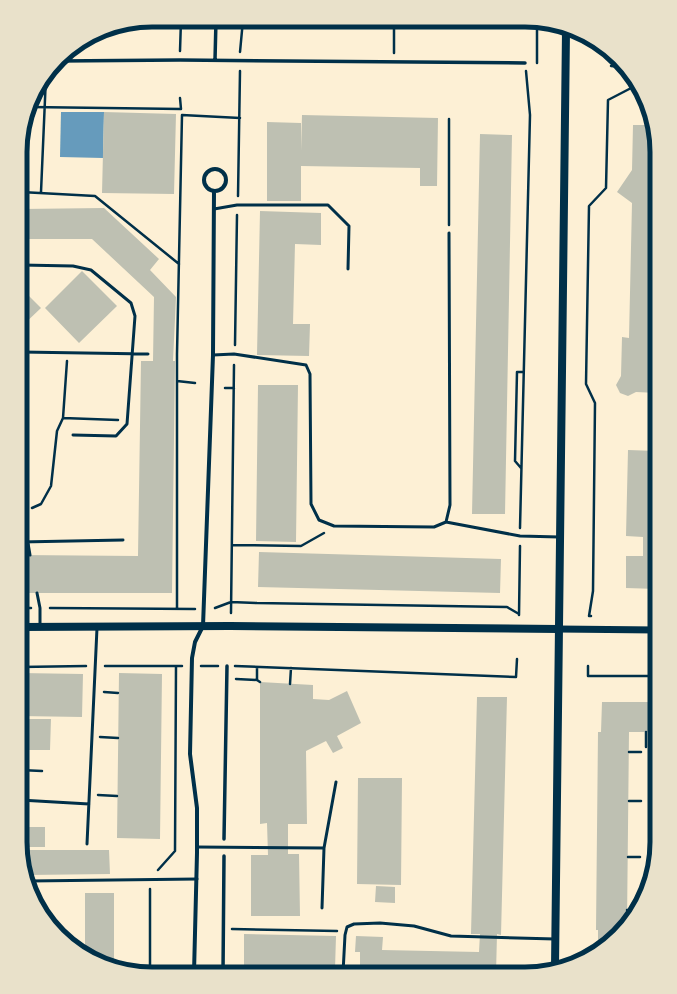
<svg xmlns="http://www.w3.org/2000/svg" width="677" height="994" viewBox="0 0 677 994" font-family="'Fira Sans Condensed',sans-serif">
<rect width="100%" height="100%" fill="#fdf0d5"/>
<path fill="#669bbc" d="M61 112H104L103 158 60 157Z"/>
<path fill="#bec0b2" d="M254 20H285V28L254 27Z
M104 112 176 114 174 194 102 193Z
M302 115 438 118 437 186H420V168L301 166V201H267V122L301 123V151Z
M633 125H651L657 151V393L636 392 628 396 620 393 616 385 621 376 622 337 629 338 632 203 617 192 632 170Z
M480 134 512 135 505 514H472Z
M104 208 159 259 150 270 176 297 173 361H175L172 593H20V555L138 556 141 361H153L154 297 92 239H21V209Z
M260 211 321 213V245L295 244 293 324H310L309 356 257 355Z
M82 271 117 306 79 343 45 308Z
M21 288 41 308 21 327Z
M258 385H298L296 542 256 541Z
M628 450 657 451V589L626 588V556H643V537L626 536Z
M259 552 501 559 500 593 258 587Z
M20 673 83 674 82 717 20 716Z
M119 673 162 674 160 839 117 838Z
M260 682 313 685V699L329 700 347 691 361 723 337 736 343 748 333 753 326 741 306 751 307 824H288V854H299L300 916H251V855H268L267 823 260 824Z
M477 697H507L501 935 497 934 496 974H360V952H355L356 936 383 937 382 950 479 952 480 934H471Z
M602 702H657V732H629L627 923 598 948V930H596L598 732H601Z
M20 719H51L50 750H20Z
M358 778H402L401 885 357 884Z
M653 822H657V851H653Z
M25 827H45V847H24Z
M22 850H109L110 874 28 875Z
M376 886 395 887V903L375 902Z
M85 893H114V965L85 954Z
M244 934 336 936 335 969H317V973H249V967H244Z"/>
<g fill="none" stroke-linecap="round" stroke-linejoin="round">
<path stroke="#003049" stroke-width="2.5" d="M394 21V53
M180 51 181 20
M240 52 243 20
M537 63V30
M611 66 622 67
M30 107 181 109 180 98
M21 192 95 196 179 264
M41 192 46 76
M238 196 240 71
M449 225V119
M235 345 237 215
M177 381 195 383
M225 388H234
M63 418 118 420
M521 468 515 461 517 372H523
M32 508 41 504 51 486 57 431 63 418 67 361
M520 528 530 115 526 71
M232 545 301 546 324 533
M20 608H31
M50 608 195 609
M177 608V354L182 115 240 118
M215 608 231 602 257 603 507 607 519 614
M231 613 234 365
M519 615 520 546
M591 616H589L593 591 595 403 586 384 589 206 606 188 608 100 635 86V83
M105 666H182
M201 666H218
M235 666 516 677 517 659
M588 666V676H657
M20 667 86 666
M257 667V680L260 682
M236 679 257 680
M290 684 291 668
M104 692 118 693
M100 737 118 738
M646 747V732
M629 752H641
M20 770 42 771
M98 795 117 796
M629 801H641
M628 857H640
M158 870 175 851 176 666
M150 889V973
M627 910H637
M232 929 337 931"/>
<path stroke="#003049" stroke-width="3" d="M214 209 237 205H328L349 226 348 269
M21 265 73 266 91 270 131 303 135 316 127 424 116 436 73 435
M21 352 148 354
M213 355 234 354 306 365 310 374 311 504 319 520 334 526 434 527 446 522 450 505 449 233
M21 502 30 555
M446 522 520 536 559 537
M20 542 123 540
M37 593 40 608V627
M20 800 89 804
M87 844 97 628
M197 847 324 848
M29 881 197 879
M322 908 324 848 336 782
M343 973 345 935 347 927 354 924 380 923 414 926 451 936 555 939"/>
<path stroke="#003049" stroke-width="3.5" d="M215 60 216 20
M58 61 180 60 525 63
M224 839 227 666
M223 973 224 856"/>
<path stroke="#003049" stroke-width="4" d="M204 180a11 11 0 1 1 22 0a11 11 0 1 1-22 0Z
M194 973 197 853V808L190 754 192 658 195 642 203 626 213 355 214 191"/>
<path stroke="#003049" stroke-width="7" d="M558 629 657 630"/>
<path stroke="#003049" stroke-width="8" d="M20 627 230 626 558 629
M555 967 566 31"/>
</g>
<path d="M0 0H677V994H0ZM152 27H525A125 125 0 0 1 650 152V842A125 125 0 0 1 525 967H152A125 125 0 0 1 27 842V152A125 125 0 0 1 152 27Z" fill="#e9e1ca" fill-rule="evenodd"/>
<path fill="none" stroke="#003049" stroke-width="5" d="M152 27H525A125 125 0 0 1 650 152V842A125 125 0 0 1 525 967H152A125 125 0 0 1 27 842V152A125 125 0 0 1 152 27Z"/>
</svg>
